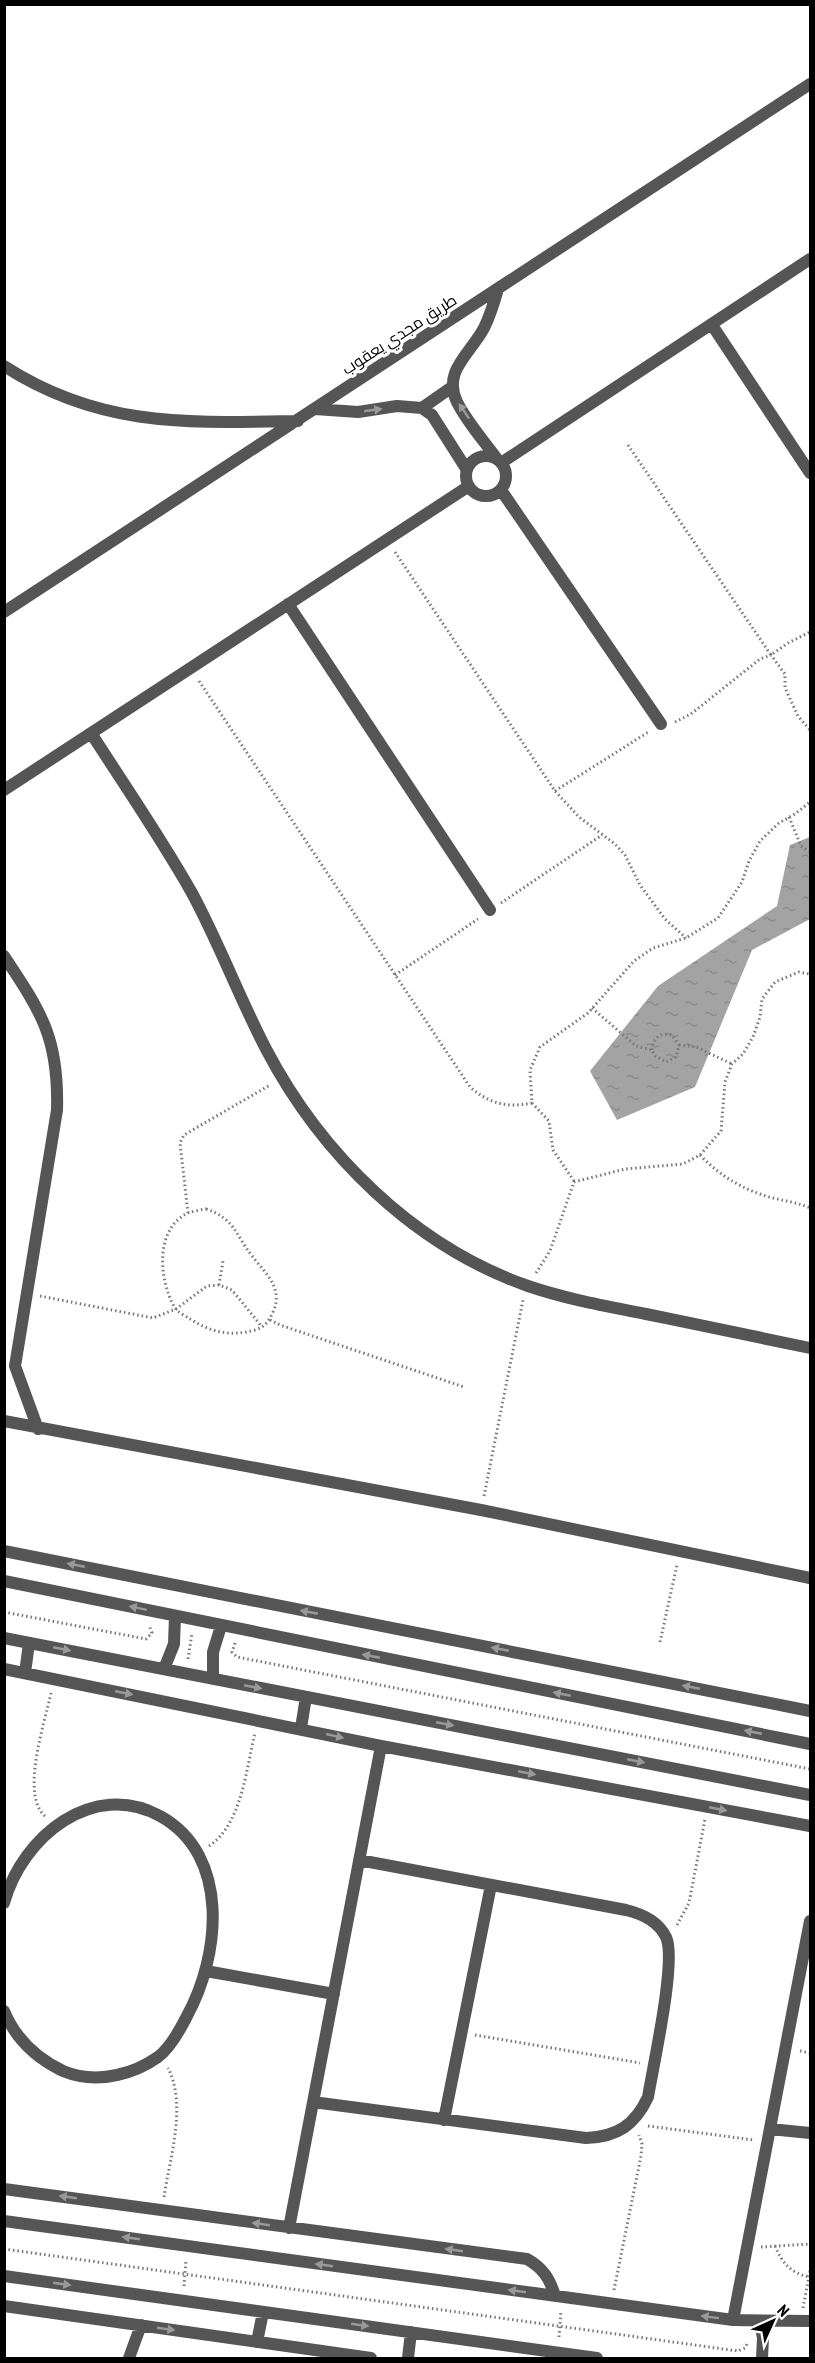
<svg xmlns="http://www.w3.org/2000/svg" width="815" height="2363" viewBox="0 0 815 2363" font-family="'PT Sans Narrow',Cairo,sans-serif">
<defs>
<pattern id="water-ripples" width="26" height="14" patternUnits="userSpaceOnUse" patternTransform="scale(1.5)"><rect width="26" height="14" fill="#a3a3a3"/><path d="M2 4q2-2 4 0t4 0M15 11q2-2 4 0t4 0" fill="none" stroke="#8b8b8b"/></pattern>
</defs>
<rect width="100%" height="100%" fill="#fff"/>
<path fill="url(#water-ripples)" d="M810 837V919L752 950 695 1087 617 1120 590 1071 658 986 777 906 790 845Z"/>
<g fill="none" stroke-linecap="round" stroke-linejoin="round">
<path stroke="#777" stroke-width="3" stroke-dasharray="1.5 3" stroke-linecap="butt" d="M628 445 771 655 788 643 810 632
M395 552 555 791 579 817 615 844 625 855 640 885 665 919 686 938
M199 681 470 1087C490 1104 507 1108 532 1103
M675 722 691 714 760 659 771 655 785 674V688L798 716 810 730
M555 791 650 731
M789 817 801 846 810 852
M501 903 602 835
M395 975 478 919
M592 1008 636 1046 652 1050 655 1056 666 1062 676 1057 679 1045 672 1035C660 1032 653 1038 652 1050
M679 1045 696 1047 732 1064
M700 1155C717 1173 737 1186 760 1194 776 1200 794 1201 810 1208
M574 1181 553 1150 549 1121 532 1103 530 1070 540 1047 588 1013 634 961 653 948 686 938 718 918 742 882 749 861 760 841 779 823 795 814 810 802
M206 1209C235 1219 235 1234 252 1256 265 1273 284 1288 273 1312 269 1321 265 1327 255 1330 230 1337 211 1332 190 1319 185 1316 178 1312 175 1308 159 1281 154 1229 188 1213 193 1211 200 1210 206 1209Z
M188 1213 180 1143 184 1135 270 1085
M536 1273 550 1251 574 1182 625 1169 683 1164 700 1155 721 1131 725 1082 732 1064 743 1054 753 1037 760 1017 762 999 775 982 799 972 810 974
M219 1285 223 1261
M40 1296 153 1318 176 1309 207 1286 219 1285 232 1290 262 1327
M270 1320 280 1325 464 1387
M484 1496 523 1300
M4 1612 146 1639 152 1633 149 1625
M660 1642 677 1565
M235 1643 232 1652 237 1657 810 1769
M188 1659 192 1633
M45 1816C20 1795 45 1722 51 1693
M209 1846C242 1824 246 1769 255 1733
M677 1925 689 1903 705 1819
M475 2035 640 2063
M800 2051 810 2053
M648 2126 754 2140
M164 2197C170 2157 187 2105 168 2068
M775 2246C782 2263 791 2273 809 2277
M761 2247 810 2244
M4 2249 738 2351 745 2348 747 2344
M184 2286 186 2260
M614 2290 641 2156 642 2144 639 2135
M803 2308 810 2271
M559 2337 561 2311"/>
<path stroke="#555" stroke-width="12" d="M712 325 810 473
M4 366C100 428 189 423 298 421
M422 408 452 387
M315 409 358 412 397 406 422 408 432 415 467 470
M466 476a20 20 0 1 1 40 0a20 20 0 1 1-40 0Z
M497 459C484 441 467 422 457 402 442 371 471 353 484 328 490 316 494 303 498 289
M501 463 810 259
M501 490 661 724
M288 604 490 910
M4 612 810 84
M91 733C125 786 161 838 192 893 219 943 239 997 266 1049 321 1154 414 1246 528 1286 566 1299 606 1306 646 1314 701 1325 756 1337 810 1348
M4 790 469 486
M4 956C42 1013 59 1039 57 1110L15 1366 38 1429
M4 1421 481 1510 810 1578
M4 1551 810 1711
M4 1581 810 1744
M4 1638 810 1795
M4 1669 381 1746 810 1826
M164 1669 174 1644 175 1616
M25 1673 29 1643
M213 1679V1652L221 1626
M301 1728 306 1697
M4 1903C22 1837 93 1779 160 1816 231 1855 220 1956 187 2016 180 2030 170 2048 158 2057 145 2066 132 2072 117 2075 99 2079 80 2078 63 2071 36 2058 16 2040 4 2011
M206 1971 334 1994
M313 2102 586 2138C617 2137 635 2125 648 2097 653 2066 677 1960 666 1937 658 1921 643 1914 626 1910L359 1860
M444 2120 491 1885
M770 2129 810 2133
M4 2189 527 2259C543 2268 550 2279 555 2296
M4 2221 733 2320 810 2321
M289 2228 381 1746
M4 2276 597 2358
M4 2306 371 2358
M733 2320 810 1921
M760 2322 763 2338 762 2358
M257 2342 263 2312
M129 2358 141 2325
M408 2358 411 2332"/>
</g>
<defs><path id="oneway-solid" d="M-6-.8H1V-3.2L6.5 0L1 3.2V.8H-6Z" transform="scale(1.5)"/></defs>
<g fill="#999">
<use href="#oneway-solid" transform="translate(373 410) rotate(-8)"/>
<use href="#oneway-solid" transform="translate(464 411) rotate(-124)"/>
<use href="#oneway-solid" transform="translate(76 1565) rotate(-169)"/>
<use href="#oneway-solid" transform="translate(138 1608) rotate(-168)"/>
<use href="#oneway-solid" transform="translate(309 1612) rotate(-169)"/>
<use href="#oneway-solid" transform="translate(62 1649) rotate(11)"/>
<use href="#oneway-solid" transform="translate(500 1649) rotate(-169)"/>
<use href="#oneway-solid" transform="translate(371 1656) rotate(-169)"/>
<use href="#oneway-solid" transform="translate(253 1687) rotate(11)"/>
<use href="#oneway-solid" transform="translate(691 1687) rotate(-169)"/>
<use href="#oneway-solid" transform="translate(124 1693) rotate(11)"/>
<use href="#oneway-solid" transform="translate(562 1694) rotate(-169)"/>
<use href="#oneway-solid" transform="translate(445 1724) rotate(11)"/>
<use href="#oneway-solid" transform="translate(753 1732) rotate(-169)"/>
<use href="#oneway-solid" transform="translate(335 1736) rotate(13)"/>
<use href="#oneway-solid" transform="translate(636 1761) rotate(11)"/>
<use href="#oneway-solid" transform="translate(527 1773) rotate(11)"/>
<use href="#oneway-solid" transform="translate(718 1809) rotate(11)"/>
<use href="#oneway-solid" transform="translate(68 2197) rotate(-172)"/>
<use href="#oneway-solid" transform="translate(261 2224) rotate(-172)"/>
<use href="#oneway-solid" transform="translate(131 2238) rotate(-172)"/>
<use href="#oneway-solid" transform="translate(454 2250) rotate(-172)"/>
<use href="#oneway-solid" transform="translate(324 2265) rotate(-172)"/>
<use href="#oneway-solid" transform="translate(62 2284) rotate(8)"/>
<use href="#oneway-solid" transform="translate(517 2291) rotate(-172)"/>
<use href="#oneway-solid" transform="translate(710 2317) rotate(-173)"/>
<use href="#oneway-solid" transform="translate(360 2325) rotate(8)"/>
<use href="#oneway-solid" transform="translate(166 2329) rotate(8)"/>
</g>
<g text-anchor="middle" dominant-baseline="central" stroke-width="6" stroke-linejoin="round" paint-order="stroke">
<g font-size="16" fill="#000" stroke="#fff">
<text transform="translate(399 334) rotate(-33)">طريق مجدي يعقوب</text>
</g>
</g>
<rect width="815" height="2363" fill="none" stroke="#000000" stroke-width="12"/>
<g transform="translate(773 2321) rotate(45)" stroke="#ffffff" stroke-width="4.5" paint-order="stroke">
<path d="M0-4.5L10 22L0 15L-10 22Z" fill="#000000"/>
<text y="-9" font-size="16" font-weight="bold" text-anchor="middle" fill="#000000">N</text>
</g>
</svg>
